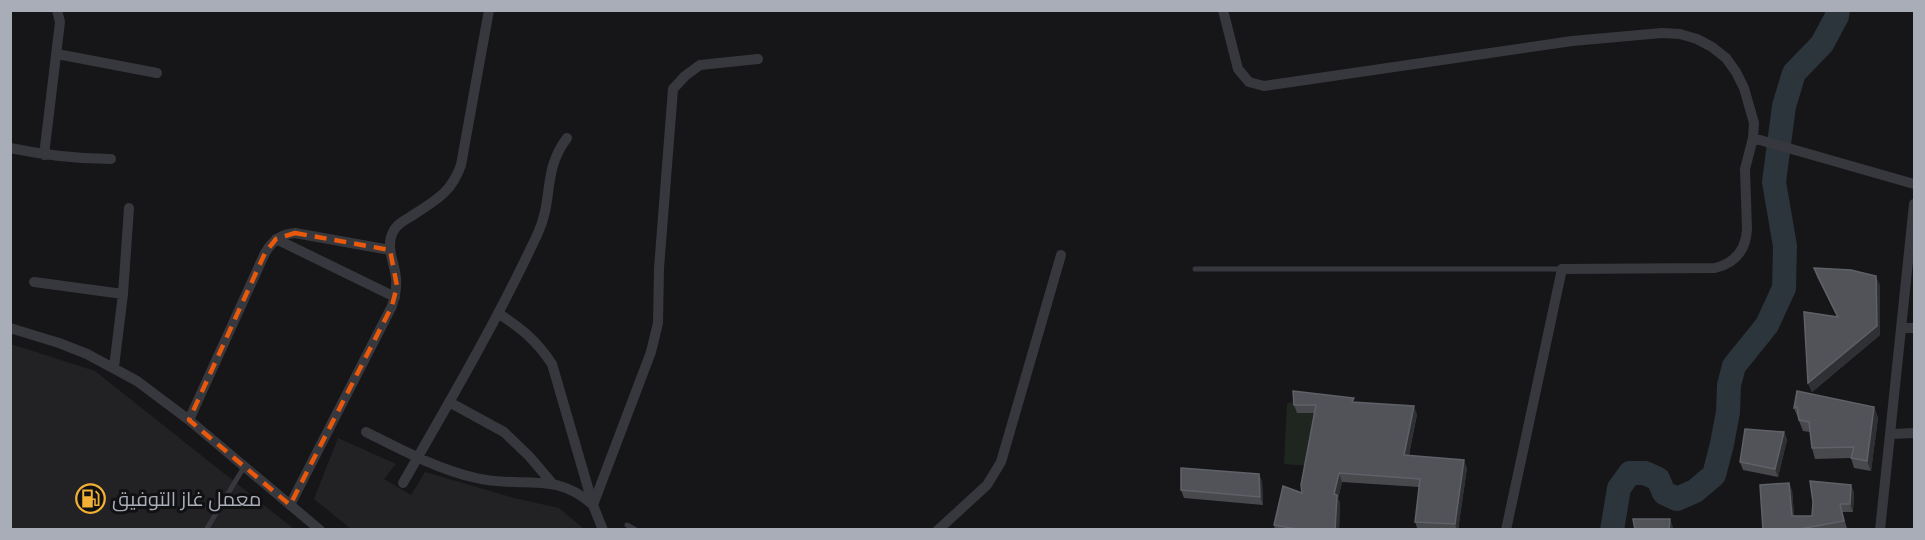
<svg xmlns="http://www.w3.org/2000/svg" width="1925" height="540" viewBox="0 0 1925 540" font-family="Cabin,Cairo,sans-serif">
<rect width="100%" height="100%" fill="#161618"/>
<path fill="#222225" d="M11 344 95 371 294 529 11 530Z
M338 438 396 464 384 479 411 495 425 472 514 498 559 508 584 529H351L314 499Z"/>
<path fill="#1e261f" d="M1296 400 1319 413 1310 466 1284 464 1287 404Z"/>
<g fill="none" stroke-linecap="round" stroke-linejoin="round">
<path stroke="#2c353c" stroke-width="24" d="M1612 530 1619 488 1630 473H1645L1658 479 1664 493 1677 499 1695 491 1714 475 1722 444 1728 412 1729 385 1734 366 1767 325 1784 288 1785 246 1774 182 1784 106 1794 73 1822 44 1837 16 1838 10"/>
<path stroke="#37383d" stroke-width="5" d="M1195 269H1562
M627 525 636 530
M206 530 244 467"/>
<path stroke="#37383d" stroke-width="10" d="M1223 10 1238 69 1249 82 1264 86 1572 41 1662 33 1680 34 1697 39 1712 47 1726 58 1736 72 1744 88 1754 123 1753 138 1745 169 1747 229C1746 250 1735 263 1715 268L1562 269 1506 530
M57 54 157 73
M1753 138 1914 184
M10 148C44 155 77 159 111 159
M44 155 60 22 57 10
M276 239 395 297
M34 282 123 294
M498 313C522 329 536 340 552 364L593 505 603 530
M10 328 59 343 87 354 137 381 189 420 320 530
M1902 328H1914
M114 367 123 294 129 208
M449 402 504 432 529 456 552 483
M189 420 265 253C273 240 281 234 295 233L390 250
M366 432C402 450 437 469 476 478 522 489 554 470 593 505L651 352 658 323 659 268 673 89 685 76 700 65 758 59
M1891 434 1914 433
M403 483C450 401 498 319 538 233 554 198 542 171 567 138
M290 505 392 306C395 297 397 288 396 278 395 263 385 247 393 232 396 225 403 221 410 217 434 201 451 194 461 165L489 10
M938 530 987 485 1001 462 1061 255
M1880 530 1914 204"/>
</g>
<path fill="#47494d" d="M1814 268 1880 285V335L1812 392 1808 383 1837 317 1817 277Z
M1355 402 1417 414 1409 455 1467 468 1458 530H1418L1415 522 1419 487 1342 482 1338 499 1340 503 1339 530H1275L1274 525 1302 493 1314 413H1297L1294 405Z
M1874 407 1878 418 1871 471 1854 468 1851 458 1815 459 1812 448 1810 432 1803 431 1794 408Z
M1784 432 1787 440 1778 477 1743 470 1740 462Z
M1259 474 1262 482 1263 505 1184 498 1181 490Z
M1851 485 1854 493 1853 512H1842L1847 528 1840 530H1763L1792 490 1794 516H1812Z"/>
<path fill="#2f3033" d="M1876 276 1880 285V335L1812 392 1808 383Z
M1414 406 1417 414 1407 463 1404 455Z
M1874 407 1878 418 1871 471 1867 461Z
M1784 432 1787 440 1778 477 1775 469Z
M1464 460 1467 468 1458 530H1457L1455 524Z
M1339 473 1342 482 1338 499 1340 503 1339 530H1335L1334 494Z
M1259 474 1262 482 1263 505 1260 497Z
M1789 483 1792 490 1795 524 1792 516Z
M1851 485 1854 493 1853 512 1850 504Z
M1670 519 1673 527V530H1669Z"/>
<path fill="#525359" stroke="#5f6168" stroke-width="1.5" d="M1814 268 1851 270 1876 276 1877 326 1808 383 1804 312 1838 317Z
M1293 391 1354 398 1352 402 1414 406 1404 455 1464 460 1455 524 1415 522 1420 479 1339 473 1334 494 1337 495 1335 530H1302L1274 525 1283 486 1302 493 1301 485 1316 405H1294Z
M1797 391 1874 407 1867 461 1851 458 1854 447 1812 448 1809 422 1799 420 1797 407 1794 408Z
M1745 429 1784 432 1775 469 1740 462Z
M1181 468 1259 474 1260 497 1181 490Z
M1810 481 1851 485 1850 504H1840L1844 521 1794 530H1763L1760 485 1789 483 1792 516H1812L1813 502Z
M1633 519H1670L1669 530H1635Z"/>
<path fill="none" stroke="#e8590c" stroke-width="4.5" stroke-dasharray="12 8" stroke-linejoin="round" d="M295 233 390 250 397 286 392 306 290 505 189 420 265 253 276 239Z"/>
<defs>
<symbol id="fuel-ring" viewBox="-11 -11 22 22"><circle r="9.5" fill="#111113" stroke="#f2b134" stroke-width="1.5"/><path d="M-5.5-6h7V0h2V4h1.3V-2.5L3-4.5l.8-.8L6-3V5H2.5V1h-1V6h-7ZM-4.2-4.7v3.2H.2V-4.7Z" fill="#f2b134"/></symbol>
</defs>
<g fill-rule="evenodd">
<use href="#fuel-ring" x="74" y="482" width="33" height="33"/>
</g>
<g text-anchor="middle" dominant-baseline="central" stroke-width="6" stroke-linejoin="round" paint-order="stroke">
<g font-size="20" fill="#a8adb8" stroke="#111113" text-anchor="start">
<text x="112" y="499">معمل غاز التوفيق</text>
</g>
</g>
<rect width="1925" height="540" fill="none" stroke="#a8adb8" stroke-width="24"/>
</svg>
